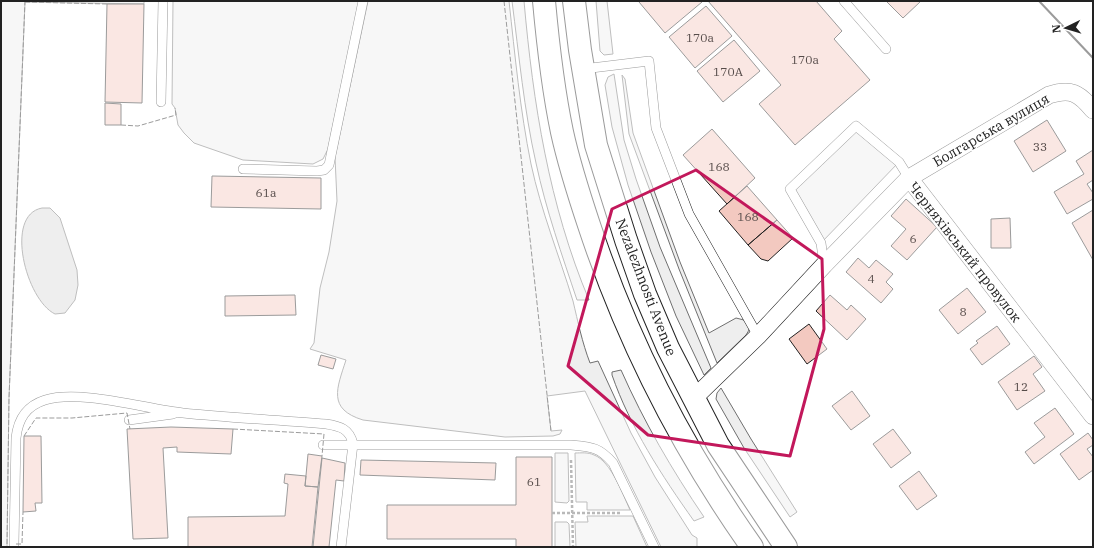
<svg xmlns="http://www.w3.org/2000/svg" width="1094" height="548" viewBox="0 0 1094 548" font-family="'IBM Plex Serif',serif">
<rect width="100%" height="100%" fill="#fff"/>
<path fill="#eee" stroke="#6f6f6f" d="M1 1H144V4L25 2 9 398 7 547H1Z
M173 1H359L328 149 323 159 313 164 243 160 194 143 184 133 178 125 175 108 172 104Z
M368 1H509C515 55 520 110 531 164 541 211 559 255 573 301 578 322 582 342 590 363L598 361 631 433 655 477 692 535 697 538V547H661L585 391 547 396 551 431 562 430 560 434 553 436 505 437 363 420C327 409 337 388 346 360L310 349 314 343 320 288 329 252 337 201 335 157Z
M512 1H524C533 103 549 205 589 300H577C562 255 546 210 536 163 524 110 519 55 512 1Z
M596 1H607L613 54 604 55 600 51Z
M614 74 624 140 636 179 660 247 711 368 704 375 676 316 651 252 628 185 612 127 605 85 608 77Z
M622 75 625 79 633 133 680 262 709 333 736 318 744 320 749 326V330L746 335 717 363 679 269 629 134Z
M621 370C644 422 672 470 704 517L694 521C662 476 630 427 612 375V372Z
M721 388 751 439 797 512 790 517 744 448 716 399 717 393Z
M555 453H568L569 501 567 503 555 502Z
M575 453C581 453 588 452 594 455 611 461 623 495 630 510H587V502H576Z
M587 516H633L647 547H576L575 522H588Z
M555 522H567L569 524 570 547H555Z"/>
<path fill="#ededed" stroke="#6f6f6f" d="M856 126 899 162 821 243 790 189Z"/>
<path fill="#d9d9d9" stroke="#6f6f6f" d="M42 208H50L60 218 77 270 78 285 75 300 65 313 55 314C26 300 4 215 42 208Z"/>
<path fill="#f3c9c0" stroke="#222" d="M641 1H701L702 2 665 33 639 2Z
M708 1H816L842 31 834 39 870 80 795 145 759 104 781 85Z
M886 1H921L903 18Z
M107 4H144L142 103 105 102Z
M706 6 732 36 695 68 669 37Z
M734 40 760 71 723 102 697 71Z
M105 103 121 104V125H105Z
M1047 120 1066 151 1033 172 1014 141Z
M712 129 755 178 727 204 683 155Z
M1093 150V180L1087 184 1093 193V199L1067 214 1054 192 1084 174 1076 161Z
M212 176 321 178V209L211 207Z
M747 186 777 220 748 245 719 211Z
M906 199 937 227 907 260 891 246 906 229 891 216Z
M1093 210V260L1072 223Z
M1010 218 1011 248H991V219Z
M777 220 793 238 768 261 761 259 748 245Z
M858 258 869 268 876 260 893 274 886 282 893 289 881 303 846 272Z
M967 288 986 312 958 334 939 310Z
M295 295 296 315 225 316V296Z
M830 295 847 310 851 305 866 319 847 340 816 311Z
M809 324 827 349 807 364 789 339Z
M997 326 1010 344 982 365 970 349 978 343 976 341Z
M321 355 336 359 333 369 318 365Z
M1034 356 1042 367 1033 374 1045 391 1017 410 998 382Z
M852 391 870 416 851 430 832 406Z
M1055 408 1074 434 1034 464 1025 452 1045 437 1034 423Z
M171 427 233 429 231 454 177 452V447L163 448 168 538 133 539 127 429Z
M893 429 911 453 891 468 873 444Z
M1088 433 1093 440V445L1087 449 1093 457V470L1079 480 1060 454Z
M24 436H41L42 503H35L36 511 23 512Z
M308 454 322 456 318 487 305 486Z
M516 457H552V547H516V539H387V505H516Z
M322 458 345 463 344 481 336 480 329 547H313Z
M361 460 496 463 495 480 360 475Z
M919 471 937 496 917 510 899 486Z
M285 474 306 476 305 486 318 487 312 547H188V517L285 516 288 484 284 483Z"/>
<g fill="none" stroke-linecap="round" stroke-linejoin="round">
<defs>
<path id="lane" d="M844 1 886 49
M583 69 649 61 656 128 689 214 758 336
M161 102 163 1
M243 169 317 171 324 170 329 165 363 1
M824 265 821 243 790 189 856 126 899 162 909 178
M129 420 173 414
M323 445H571C592 447 599 447 613 463L654 547
M14 544 16 438C18 419 26 406 45 400 80 389 146 409 183 413 231 418 278 420 326 424 340 426 350 429 353 444L341 547"/>
<path id="street" d="M909 178 1093 416
M693 399 758 336 824 265 909 178 1049 95C1071 88 1079 93 1093 110"/>
<path id="primary" d="M544 1C548 45 553 89 562 132 569 164 579 195 589 225 627 340 682 448 752 547
M574 1 580 50 596 145 626 240 645 294 668 348 718 445 786 547"/>
</defs>
<use href="#lane" stroke="#222" stroke-width="10"/>
<use href="#street" stroke="#222" stroke-width="18"/>
<use href="#primary" stroke="#222" stroke-width="24"/>
<path stroke="#646464" stroke-width="2.5" stroke-dasharray="3 2" stroke-linecap="butt" d="M571 460 573 547
M552 513H622"/>
<use href="#lane" stroke="#fff" stroke-width="9"/>
<use href="#street" stroke="#fff" stroke-width="17"/>
<use href="#primary" stroke="#fff" stroke-width="22"/>
<path stroke="#222" stroke-width="1" stroke-dasharray="5 2" stroke-linecap="butt" d="M504 1 551 431
M25 2 107 4
M121 125 138 126 176 115 175 108
M233 429 324 434 322 456
M24 436 36 418H72L127 413 130 429
M7 544 9 398 25 1
M16 544H22L23 512"/>
<path stroke="#222" stroke-width="2" d="M1039 1 1093 58"/>
</g>
<path d="M0 0H1094V548H0ZM696 170 822 259 824 329 790 456 648 435 568 366 612 209Z" fill="#fff" fill-opacity=".55" fill-rule="evenodd"/>
<path fill="none" stroke="#c2185b" stroke-width="3" stroke-linejoin="round" d="M696 170 822 259 824 329 790 456 648 435 568 366 612 209Z"/>
<g text-anchor="middle" dominant-baseline="central" stroke-width="3" stroke-linejoin="round" paint-order="stroke">
<g font-size="12" fill="#564c4a">
<text x="700" y="37">170а</text>
<text x="805" y="59">170а</text>
<text x="728" y="71">170А</text>
<text x="1040" y="146">33</text>
<text x="719" y="166">168</text>
<text x="266" y="192">61а</text>
<text x="748" y="216">168</text>
<text x="913" y="238">6</text>
<text x="871" y="278">4</text>
<text x="963" y="311">8</text>
<text x="1021" y="386">12</text>
<text x="534" y="481">61</text>
</g>
<g font-size="14" fill="#222" stroke="#fff">
<text transform="translate(991 130) rotate(-30)">Болгарська вулиця</text>
<text transform="translate(965 252) rotate(52)">Черняхівський провулок</text>
<text transform="translate(646 287) rotate(69)">Nezalezhnosti Avenue</text>
</g>
</g>
<rect width="1094" height="548" fill="none" stroke="#222222" stroke-width="4"/>
<g transform="translate(1066 28) rotate(265)" stroke="#ffffff" stroke-width="3" paint-order="stroke">
<path d="M0-3L7 15L0 10L-7 15Z" fill="#222222"/>
<text y="-6" font-size="11" font-weight="bold" text-anchor="middle" fill="#222222">N</text>
</g>
</svg>
